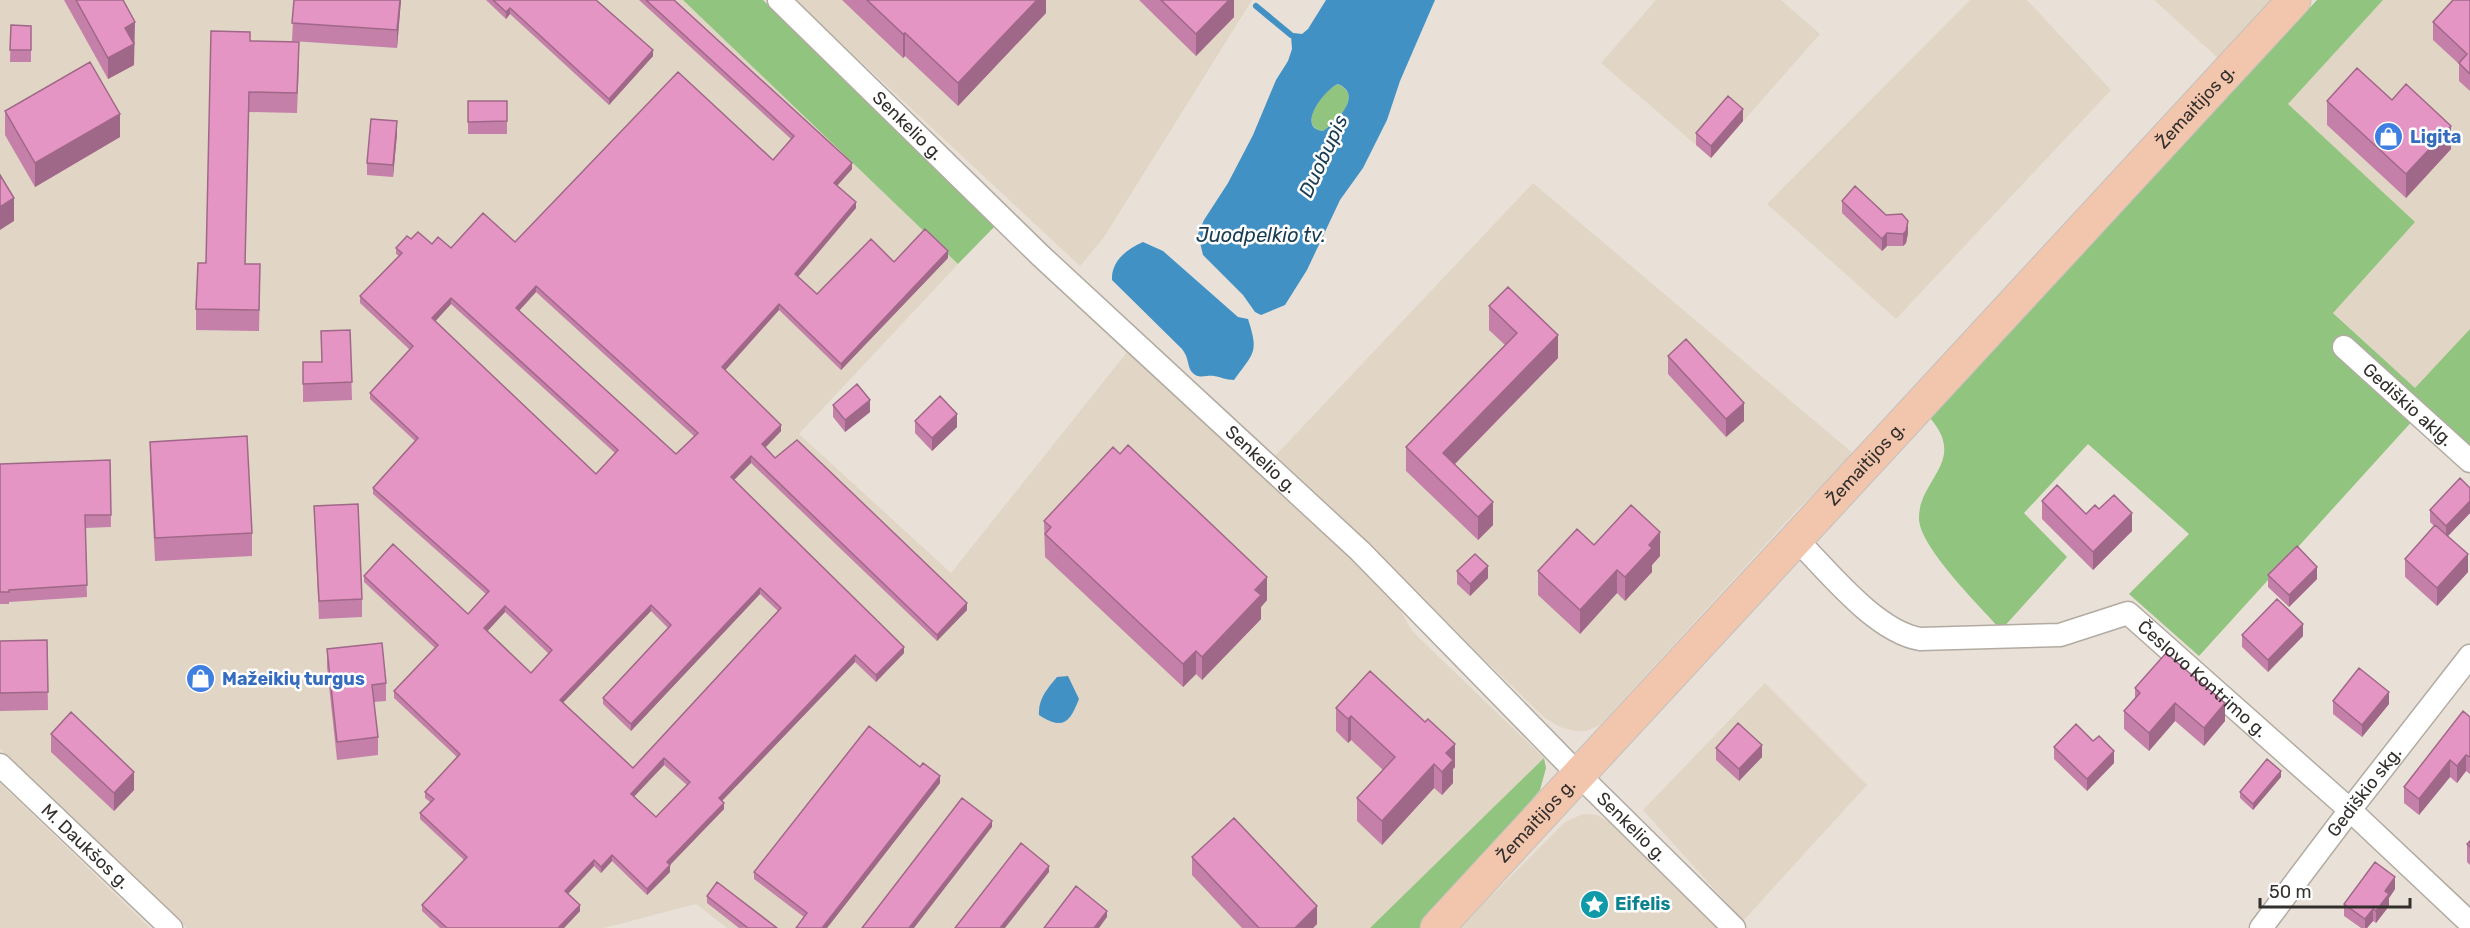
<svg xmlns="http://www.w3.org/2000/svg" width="2470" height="928" viewBox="0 0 2470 928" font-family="Rubik,sans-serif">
<rect width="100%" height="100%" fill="#e9e1d7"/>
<path fill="#e1d5c5" d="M0 0H683L958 264 799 434 951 573 1128 351 1325 531 1396 602 1412 631 1544 758 1370 928H727L696 904 604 928H187L0 749Z
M795 0H1252L1104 237 1080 266Z
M1656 0H1781L1820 34 1711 158 1601 63Z
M1970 0H2027L2111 90 1896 319 1767 204Z
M2154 0H2276L2220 60Z
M2383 0H2470V329L2415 389 2333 312 2288 104Z
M1533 183 1855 455 1800 507 1600 725 1586 731H1574L1560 727 1545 718 1274 457Z
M1765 683 1867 785 1743 921 1643 810Z
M0 783 150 928H0Z
M1583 814 1597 815 1611 823 1719 928H1459L1565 822Z"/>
<path fill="#91c47f" d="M683 0H763L996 225 958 264Z
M2317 0H2383L2288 104 2415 222 2333 313 2415 388 2470 329V449L2425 407 2199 656 2129 594 2189 534 2088 444 2024 513 2067 557 2001 630C1981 607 1920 548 1919 519 1918 479 1968 462 1930 418Z
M1338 84C1364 96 1336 122 1323 131 1295 127 1325 89 1338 84Z
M1544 758 1546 768 1540 790 1422 928H1370Z"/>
<path fill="#4291c5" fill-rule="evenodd" d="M1326 0H1435L1400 81 1387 120 1363 168 1340 200 1307 270 1285 305 1261 315 1255 312 1243 295 1203 255 1198 234 1204 220 1228 183 1253 135 1276 80 1288 61 1292 49 1291 35 1294 33 1302 34 1308 29ZM1338 84C1364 95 1336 122 1323 131 1295 128 1325 89 1338 84Z
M1143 242 1163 251 1238 317 1248 319C1259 353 1254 352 1234 380 1226 380 1221 377 1214 376 1205 375 1198 380 1191 371 1187 364 1189 358 1182 349L1112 280C1111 261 1127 249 1143 242Z
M1068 676 1079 699C1070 722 1063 731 1039 715 1038 699 1047 689 1057 677Z"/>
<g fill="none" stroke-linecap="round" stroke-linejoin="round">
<path stroke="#4291c5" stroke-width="6" d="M1256 6 1291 35"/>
<defs>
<g id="minor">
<path id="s1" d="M779 0 1041 256 1360 551 1579 775 1734 928"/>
<path id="s2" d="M2344 347 2470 461"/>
<path id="s3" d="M1797 540C1829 572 1875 631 1920 639L2060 635 2128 613 2350 810 2470 923"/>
<path id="s4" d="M0 765 171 928"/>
<path id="s5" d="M2261 928 2350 810 2470 656"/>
</g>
<g id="primary">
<path id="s6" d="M1437 928 2294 0"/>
</g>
</defs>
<use href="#minor" stroke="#b2aba2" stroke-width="25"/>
<use href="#primary" stroke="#c2c1c0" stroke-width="35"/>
<use href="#minor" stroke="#fff" stroke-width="22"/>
<use href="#primary" stroke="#f2c5ad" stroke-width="33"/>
</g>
<path fill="#c480a8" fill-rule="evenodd" d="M64 0H123L135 44H134V65L108 79Z
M294 0H401L397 48 292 41Z
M486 0H596L653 56 609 105 510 14 506 19Z
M639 0H674L852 169 837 186 856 208 798 277 817 294 894 262 948 258 841 370 779 310 725 370 781 431 765 448 775 458 967 610 937 641 751 463 734 480 904 653 876 682 855 662 722 801 724 809 670 865V872L647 895 612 861 601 873 594 866 568 894 580 911 564 928H440L422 911V905L464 860 420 819V813L430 802 425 798V792L457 757 394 698V691L435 648 364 582V576L468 614 486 594 373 494V488L415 441 370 399V393L410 350 360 303V296L399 256 396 254V248L411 239 451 248 515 242 773 160 791 139ZM536 292 694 436 676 454 519 311ZM451 304 615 453 596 474 435 321ZM760 594 778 611 633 768 563 702 651 611 668 628 603 698V704L631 731ZM505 612 549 654 531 673 487 631ZM664 765 687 785 656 817 634 796Z
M842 0H1046V13L958 106 905 56 903 58Z
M1139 0H1234V17L1196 56Z
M2470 0V91L2459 81V64L2433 40V22Z
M11 25 31 26V62H10Z
M250 41 299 63 297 113 249 112 245 264 260 285 259 331 196 330V309Z
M2392 100 2451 149 2406 198 2327 125V101Z
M468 101H507V134H468Z
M5 111 120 137 35 187 5 135Z
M1743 121 1711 158 1696 145V133Z
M397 134 393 177 367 175V163Z
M1842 201 1886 215 1908 233 1906 243 1903 246H1887L1882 251 1842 213Z
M1489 306 1558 358 1455 464 1493 525 1478 540 1406 471V447L1505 345 1489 330Z
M350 330 352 400 303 402V362H321Z
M1668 356 1744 421 1726 437 1668 374Z
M833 405 870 412 845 432 833 417Z
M915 421 957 427 932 451 915 433Z
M150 442 252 533V556L155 561 150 465Z
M110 460 111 527 85 528 87 597 9 602V604H0V464Z
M2470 488V513L2448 536 2468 572 2437 606 2405 577V559L2434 526 2430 522V510Z
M2042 501 2086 514 2132 531 2093 570 2042 519Z
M314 506 362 599V617L319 619Z
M1044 521 1267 600 1261 607V619L1202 680 1196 674 1183 687 1045 557Z
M1594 545 1660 556 1652 565V572L1625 601 1617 593 1580 634 1538 595V571Z
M1457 571 1488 578 1470 596 1457 584Z
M2268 575 2317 579 2289 607 2268 587Z
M2242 635 2303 636 2268 672 2242 647Z
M47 640 48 710 0 711V641Z
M327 649 386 683V701L374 702 378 737V755L337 760 327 667Z
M2135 688 2225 721 2204 746 2175 721 2149 751 2124 729V711L2135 699Z
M2333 701 2389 704 2362 737 2333 714Z
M1336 708 1455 767 1453 769V783L1442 795 1434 788 1382 845 1357 821V798L1383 770 1351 740 1348 743 1336 731Z
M2470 717V774L2466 771 2457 783 2450 777 2419 815 2404 803V787Z
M51 734 134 790 114 811 51 752Z
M2093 741 2114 763 2087 791 2054 759V747Z
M1716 748 1762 757 1739 781 1716 760Z
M2281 777 2253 810 2240 798V792Z
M940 783 827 928H796L804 917 754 879V872Z
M2470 841V865L2467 862V844Z
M1192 857 1317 924 1313 928H1242L1192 875Z
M2395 889 2389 898V906L2376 923 2373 921 2367 928H2361L2344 916V904Z
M707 896 777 928H739L707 903Z"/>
<path fill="#a06888" d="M400 0H401L397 48V30Z
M1037 0H1046V13L958 106V83Z
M1229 0H1234V17L1196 56V34Z
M510 8V14L506 19V12Z
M135 22 134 65 108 79V58L125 28Z
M905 33V56L903 58V34Z
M653 50V56L609 105V99Z
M1743 109V121L1711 158V146Z
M120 114V137L35 187V163Z
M397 121V134L393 177V165Z
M2451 126V149L2406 198V174Z
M852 163V169L834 189V183Z
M14 198V221L0 230V207Z
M856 202V208L795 280V274Z
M1908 221V233L1906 243 1903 246V234Z
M1887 233V246L1882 251V239Z
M948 251V258L841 370V364Z
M536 286V292L516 314V308Z
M451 298V304L432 325V318Z
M779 304V310L722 374V367Z
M1558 335V358L1443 476V453Z
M870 400V412L845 432V420Z
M1744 403V421L1726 437V419Z
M957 414V427L932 451V438Z
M781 425V431L762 451V444Z
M751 456V463L731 483V477Z
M2470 501V513L2446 538V526Z
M1493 502V525L1478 540V517Z
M2132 513V531L2093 570V552Z
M1660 532V556L1652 565V572L1625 601V577L1649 545Z
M2468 554V572L2437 606V588Z
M1488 566V578L1470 596V584Z
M2317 567V579L2289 607V595Z
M1617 570V593L1580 634V610Z
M1267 577V600L1261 607V619L1202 680V657L1255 590Z
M760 588V594L631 731V724Z
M967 603V610L937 641V635Z
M651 605V611L560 706V700Z
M505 606V612L484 635V628Z
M2303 624V636L2268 672V660Z
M904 647V653L876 682V675Z
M1196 651V674L1183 687V664Z
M855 655V662L719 804V798Z
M2389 692V704L2362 737V725Z
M2175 703V721L2149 751V733Z
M2225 703V721L2204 746V728Z
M1351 716V740L1348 743V719Z
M1455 744V767L1453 769V783L1442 795V772L1446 753Z
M1762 745V757L1739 781V769Z
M2114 751V763L2087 791V779Z
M2466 755V771L2457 783V766Z
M664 758V765L631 800V794Z
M2450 760V777L2419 815V799Z
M1434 764V788L1382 845V821Z
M2281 771V777L2253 810V804Z
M134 772V790L114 811V793Z
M940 776V783L827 928H822Z
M724 803V809L667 868V862Z
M992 821V827L914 928H909Z
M612 855V861L601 873V867Z
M594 860V866L565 897V891Z
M670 865V872L647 895V889Z
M1049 866V872L1005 928H1000Z
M2395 877V889L2389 898V906L2376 923V911L2385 891Z
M580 905V911L564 928H558Z
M1317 906V924L1313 928H1295Z
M2373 909V921L2367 928H2365V919Z
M1107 911V917L1099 928H1094Z"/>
<path fill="#e495c3" stroke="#a06888" stroke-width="1.5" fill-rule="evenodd" d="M76 0H123L135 22 125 28 134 44 108 58Z
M294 0H400L397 30 292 23Z
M493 0H596L653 50 609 99 510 8 506 12Z
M646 0H674L852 163 834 183 856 202 795 274 817 294 871 239 894 262 925 229 948 251 841 364 779 304 722 367 781 425 762 444 775 458 797 440 967 603 937 635 751 456 731 477 904 647 876 675 855 655 719 798 724 803 667 862 670 865 647 889 612 855 601 867 594 860 565 891 580 905 558 928H447L422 905 467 857 420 813 434 799 425 792 460 754 394 691 438 645 364 576 393 544 468 614 489 591 373 488 418 438 370 393 413 346 360 296 402 253 396 248 407 236 411 239 418 232 432 244 438 237 451 248 483 213 515 242 678 72 773 160 794 136ZM536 286 698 433 676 454 516 308ZM451 298 618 450 596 474 432 318ZM760 588 781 608 633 768 560 700 651 605 671 625 603 698 631 724ZM505 606 552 650 531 673 484 628ZM664 758 690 782 656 817 631 794Z
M867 0H1037L958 83 905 33 903 34Z
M1161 0H1229L1196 34Z
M2453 0H2470V74L2459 63 2467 54 2433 22Z
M11 25 31 26V50H10Z
M211 31 250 32V41L299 42 297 93 249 92 245 264H260L259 310 196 309 198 263H206Z
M90 62 120 114 35 163 5 111Z
M2357 68 2392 100 2406 84 2451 126 2406 174 2327 101Z
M1728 96 1743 109 1711 146 1696 133Z
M468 101H507V121L468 122Z
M371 119 397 121 393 165 367 163Z
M0 175 14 198 0 207Z
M1855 186 1886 215 1902 214 1908 221 1906 231 1903 234 1887 233 1882 239 1842 201Z
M1508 287 1558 335 1443 453 1493 502 1478 517 1406 447 1517 333 1489 306Z
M350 330 352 382 303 384V362H322L321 331Z
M1686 339 1744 403 1726 419 1668 356Z
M857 384 870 400 845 420 833 405Z
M940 396 957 414 932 438 915 421Z
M247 436 252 533 155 538 150 442Z
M1128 445 1267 577 1255 590 1261 595 1202 657 1196 651 1183 664 1045 534 1051 527 1044 521 1113 447 1120 454Z
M110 460 111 515H85L87 585 9 590V592H0V464Z
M2460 478 2470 488V501L2446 526 2430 510Z
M2057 485 2086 514 2095 505 2099 509 2114 495 2132 513 2093 552 2042 501Z
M358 504 362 599 319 601 314 506Z
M1631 505 1660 532 1649 545 1652 548 1625 577 1617 570 1580 610 1538 571 1577 529 1594 545Z
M2435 525 2468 554 2437 588 2405 559Z
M2297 546 2317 567 2289 595 2268 575Z
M1475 554 1488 566 1470 584 1457 571Z
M2277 599 2303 624 2268 660 2242 635Z
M47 640 48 692 0 693V641Z
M382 643 386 683 372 685 378 737 337 742 327 649Z
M2166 653 2225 703 2204 728 2175 703 2149 733 2124 711 2140 693 2135 688Z
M2359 668 2389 692 2362 725 2333 701Z
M1370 671 1425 722 1428 719 1455 744 1446 753 1453 760 1442 772 1434 764 1382 821 1357 798 1395 757 1351 716 1348 719 1336 708Z
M2463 711 2470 717V757L2466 755 2457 766 2450 760 2419 799 2404 787Z
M71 712 134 772 114 793 51 734Z
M1738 723 1762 745 1739 769 1716 748Z
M2076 724 2093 741 2099 736 2114 751 2087 779 2054 747Z
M869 726 920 767 923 763 940 776 822 928H796L807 913 754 872Z
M2267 759 2281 771 2253 804 2240 792Z
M962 798 992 821 909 928H862Z
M1234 818 1317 906 1295 928H1259L1192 857Z
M2470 841V847L2467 844Z
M1021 843 1049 866 1000 928H955Z
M2375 862 2395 877 2385 891 2389 894 2376 911 2373 909 2365 919 2344 904Z
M717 882 777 928H748L707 896Z
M1076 886 1107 911 1094 928H1044Z"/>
<defs>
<symbol id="shop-disc" viewBox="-11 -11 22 22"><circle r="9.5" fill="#3f7fe0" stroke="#fff"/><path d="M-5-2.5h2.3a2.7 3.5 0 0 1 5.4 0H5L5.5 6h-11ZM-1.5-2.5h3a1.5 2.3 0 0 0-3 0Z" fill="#fff"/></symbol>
<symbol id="sight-disc" viewBox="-11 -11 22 22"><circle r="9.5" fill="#0f9aa8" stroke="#fff"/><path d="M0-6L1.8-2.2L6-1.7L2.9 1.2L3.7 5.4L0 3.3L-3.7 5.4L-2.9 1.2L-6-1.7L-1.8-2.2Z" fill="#fff"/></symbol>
</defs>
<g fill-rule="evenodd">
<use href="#shop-disc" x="2372" y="120" width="33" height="33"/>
<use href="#shop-disc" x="184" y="662" width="33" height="33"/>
<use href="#sight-disc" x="1578" y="888" width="33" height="33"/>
</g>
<g text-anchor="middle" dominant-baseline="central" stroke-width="5" stroke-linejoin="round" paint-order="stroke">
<g font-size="18" fill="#332f2c" stroke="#fff">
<text stroke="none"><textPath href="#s6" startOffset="1118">Žemaitijos g.</textPath></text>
<text stroke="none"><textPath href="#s1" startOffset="180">Senkelio g.</textPath></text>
<text stroke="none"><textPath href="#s2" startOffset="86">Gediškio aklg.</textPath></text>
<text stroke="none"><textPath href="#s1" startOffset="666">Senkelio g.</textPath></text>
<text stroke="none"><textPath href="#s6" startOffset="632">Žemaitijos g.</textPath></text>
<text stroke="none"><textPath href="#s3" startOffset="471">Česlovo Kontrimo g.</textPath></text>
<text stroke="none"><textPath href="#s5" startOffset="171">Gediškio skg.</textPath></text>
<text stroke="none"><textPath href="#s6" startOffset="146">Žemaitijos g.</textPath></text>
<text stroke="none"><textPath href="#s1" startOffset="1188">Senkelio g.</textPath></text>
<text stroke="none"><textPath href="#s4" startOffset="118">M. Daukšos g.</textPath></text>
</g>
<g font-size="18" font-weight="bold" fill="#366cbe" stroke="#fff" text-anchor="start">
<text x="2410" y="137">Ligita</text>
<text x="222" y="679">Mažeikių turgus</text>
</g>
<g font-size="18" font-weight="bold" fill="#0d838f" stroke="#fff" text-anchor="start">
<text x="1615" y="904">Eifelis</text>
</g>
<g font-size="20" font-style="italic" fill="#1a3c52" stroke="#fff">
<text transform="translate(1323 156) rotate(-65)">Duobupis</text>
<text x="1261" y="235">Juodpelkio tv.</text>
</g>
</g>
<path d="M2260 898v9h150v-9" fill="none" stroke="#332f2c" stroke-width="3"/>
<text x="2269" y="898" font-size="18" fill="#332f2c" stroke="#ffffff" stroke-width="4.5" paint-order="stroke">50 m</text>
</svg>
